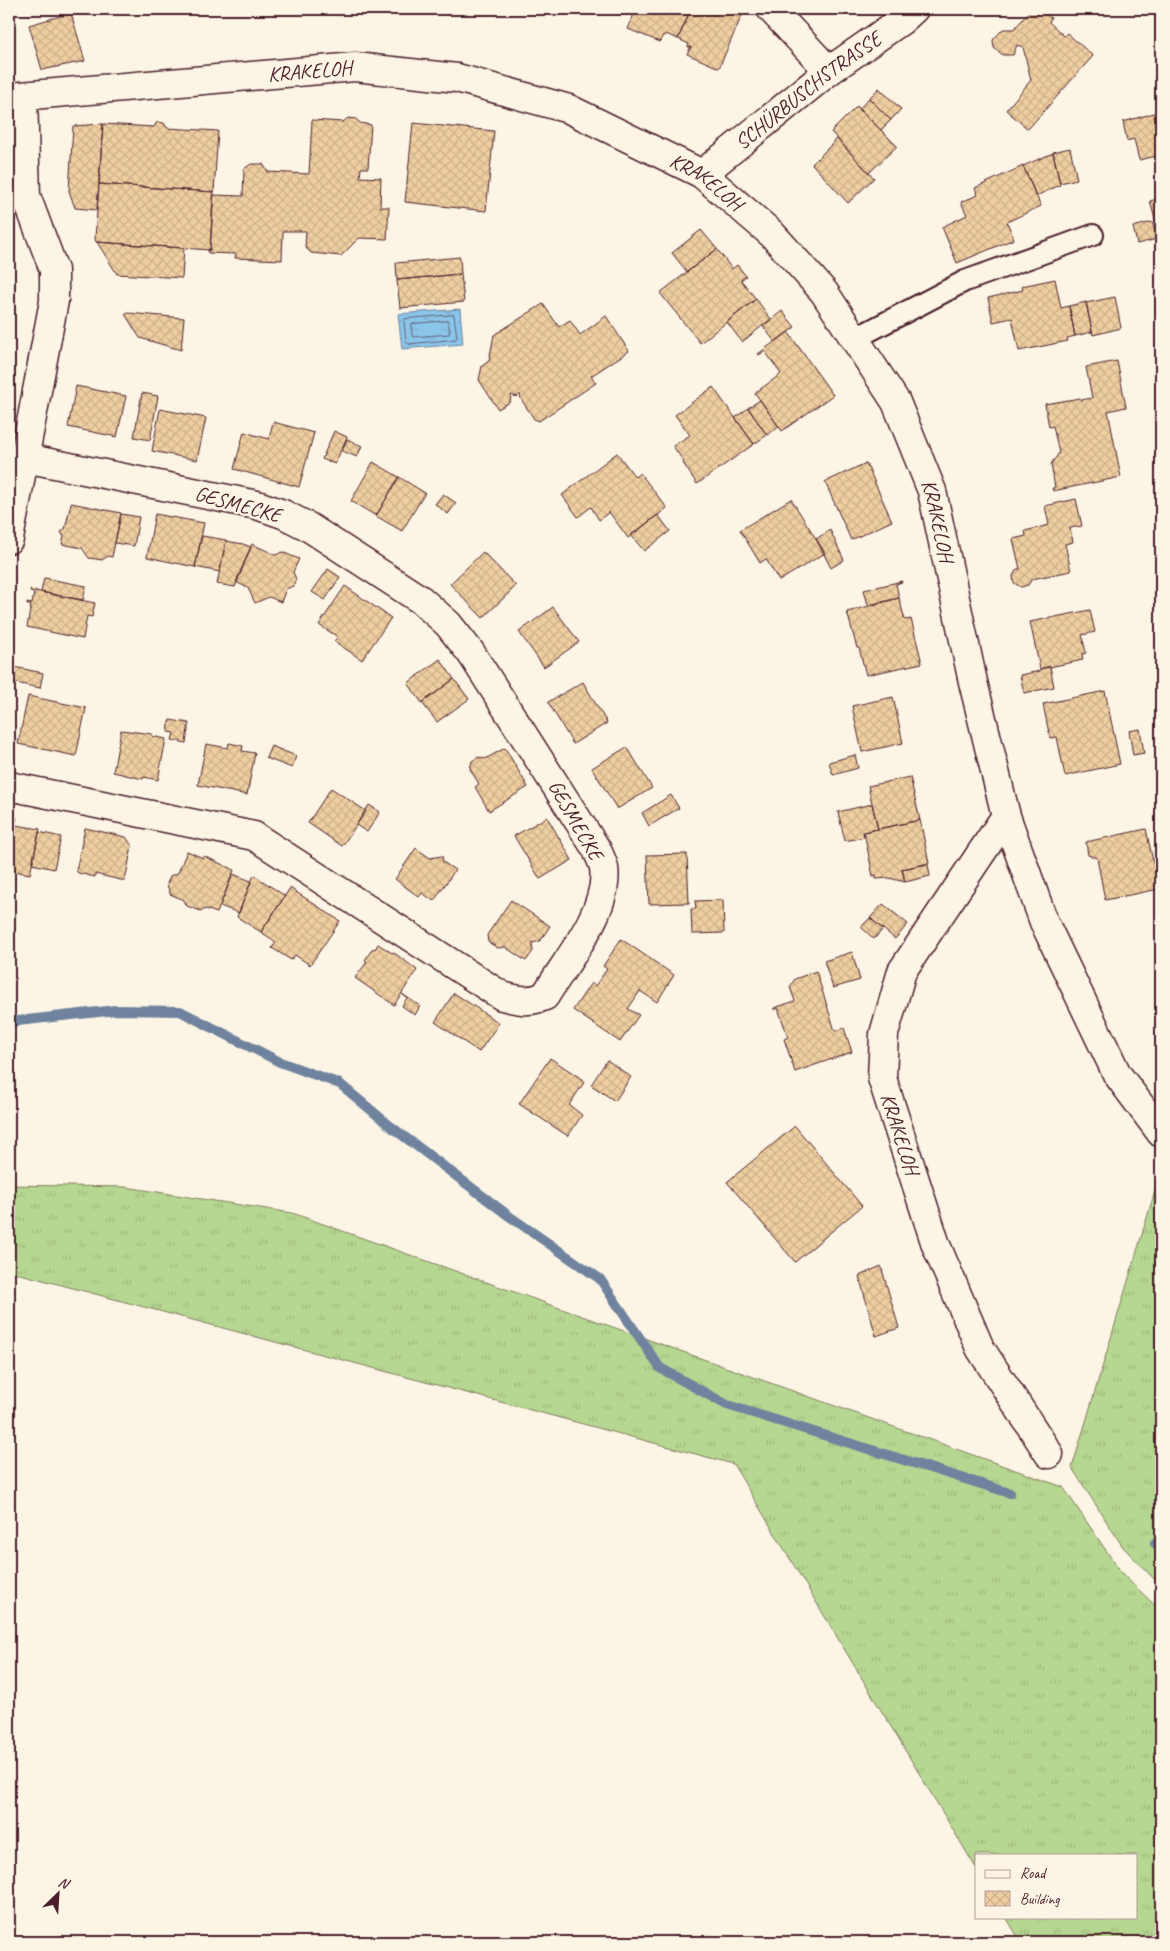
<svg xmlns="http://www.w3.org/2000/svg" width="1170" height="1951" viewBox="0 0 1170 1951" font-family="Caveat,sans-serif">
<defs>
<pattern id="grass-tufts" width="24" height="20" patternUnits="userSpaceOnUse" patternTransform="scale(1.25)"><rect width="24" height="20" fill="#b6d791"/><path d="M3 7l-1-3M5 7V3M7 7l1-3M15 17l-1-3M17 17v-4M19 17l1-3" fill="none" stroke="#9eb87d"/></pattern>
<pattern id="water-ripples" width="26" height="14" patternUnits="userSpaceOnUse" patternTransform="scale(1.25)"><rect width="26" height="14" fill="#8ac5ea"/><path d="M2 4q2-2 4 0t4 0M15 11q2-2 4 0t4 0" fill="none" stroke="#79a9c9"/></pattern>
<pattern id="building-cross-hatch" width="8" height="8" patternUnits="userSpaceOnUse" patternTransform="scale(1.25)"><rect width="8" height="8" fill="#efcfa1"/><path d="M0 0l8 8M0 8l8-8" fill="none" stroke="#ceb18b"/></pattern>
</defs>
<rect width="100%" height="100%" fill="#fcf5e5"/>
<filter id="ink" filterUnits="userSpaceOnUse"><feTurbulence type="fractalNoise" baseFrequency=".02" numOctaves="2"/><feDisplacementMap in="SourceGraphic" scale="10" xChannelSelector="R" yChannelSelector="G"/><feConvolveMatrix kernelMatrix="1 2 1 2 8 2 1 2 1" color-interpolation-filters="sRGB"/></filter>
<g filter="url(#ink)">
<path fill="url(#grass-tufts)" stroke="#807b5e" d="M1161 1171V1586L1123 1547 1072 1468Z
M9 1185 125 1187 292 1213 1063 1487 1122 1574 1161 1611V1942H1021L1006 1917H1136V1855H976V1868L733 1464 9 1271Z"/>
<path fill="url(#water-ripples)" stroke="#70839e" d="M460 309 463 344 402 349 398 314Z"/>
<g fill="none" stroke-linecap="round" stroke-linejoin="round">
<path stroke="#646177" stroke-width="1" d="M454 315 457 337 456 339 409 344 406 342 404 321 405 319Z
M448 321 450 331 449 334 414 337 412 335 411 326 412 324Z"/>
<path stroke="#70839e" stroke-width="10" d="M9 1022 116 1010 180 1011 280 1062 340 1084 389 1125 509 1216 600 1279 660 1368 727 1405 1010 1493
M1155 1543 1161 1548"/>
</g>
<path fill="url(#building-cross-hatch)" stroke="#4a1f2b" d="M636 9H691L678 39 666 34 665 36 663 35 660 42 628 29Z
M691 9H701L706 11 707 9H727L742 15 719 68 687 54 691 47H688L689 44 678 39Z
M1032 9H1041L1051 18 1049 22 1064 36 1067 33 1093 56 1028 129 1006 110 1031 80 1023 47 1017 45 1013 55H1003L994 48 993 40 1003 29H1014Z
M71 13 85 61 42 70 29 25Z
M879 88 901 109 891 120 869 98Z
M869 98 891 120 881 130 859 109Z
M857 106 897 146 869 173 831 132Z
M1161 111V155L1139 160 1134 139 1127 141 1123 122Z
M348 118 356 119 360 123 371 125 368 168H361L360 177 381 178 380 207H389L387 239 359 238 341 256 311 253 305 247 306 231H283L282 260 235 258 236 254 208 253V249L210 250 213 195 243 196 244 169 251 164H263L268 172 309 174 312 120 343 122Z
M157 122 164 123 167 128 218 131 214 192 99 184 103 124 154 127Z
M413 123 494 131 486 211 405 202Z
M103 124 97 210 75 208 69 191 73 126Z
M837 139 874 178 848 203 812 164Z
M1070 148 1077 179 1060 183 1053 152Z
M1053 153 1060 185 1036 196 1023 166Z
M1023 166 1041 206 1007 222 1014 239 957 263 942 227 967 215 961 202 978 195 975 188Z
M99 184 214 192 210 250 96 242 95 238Z
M1161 198V241L1150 201Z
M1152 222 1157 239 1137 244 1133 227Z
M701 230 717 249 687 272 672 253Z
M97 242 184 248 182 278 117 274Z
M717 249 732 269 737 265 746 276 741 280 756 299 700 343 660 293Z
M460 257 461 274 397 280 396 263Z
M461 274 464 302 400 308 397 280Z
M1055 279 1061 308 1069 306 1075 336 1067 338 1068 341 1019 351 1012 318 993 322 988 298 1023 290 1022 286Z
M1115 297 1121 328 1093 335 1086 303Z
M756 299 771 319 742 342 727 322Z
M1086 302 1092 332 1075 336 1069 306Z
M543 304 559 327 570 320 580 335 606 316 629 351 591 376 596 383 539 421 534 419 521 399 520 394 517 397 511 395 510 402 498 409 479 380 482 366 489 361 494 335Z
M782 311 795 327 775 342 763 326Z
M128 313 184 318 181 350 140 338 125 314Z
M788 332 833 395 782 431 755 393 781 374 765 351 759 355 758 354Z
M1117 361 1126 407 1108 411 1121 477 1053 491 1052 488H1055L1051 464 1059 453 1053 426 1049 427 1045 404 1080 398 1081 400 1092 398 1086 367Z
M76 386 126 396 117 437 68 427Z
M713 387 754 444 697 484 683 463 684 462 673 446 690 435 675 415Z
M142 393 158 396 150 440 134 437Z
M760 400 779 427 767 435 748 408Z
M748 408 767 435 754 444 735 418Z
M160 409 206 418 197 460 152 451Z
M273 422 314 433 299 487 234 469 244 432 269 439Z
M334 431 347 437 335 464 322 459Z
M347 439 362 446 357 457 342 451Z
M617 453 635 477 640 473 667 508 628 538 609 512 599 520 591 507 578 517 562 495Z
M373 462 399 477 376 516 351 501Z
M866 463 892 521 851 540 825 482Z
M399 477 425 493 402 531 376 516Z
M443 494 456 503 448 514 435 504Z
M791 499 825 553 779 581 766 559 760 563 740 530Z
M1076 499 1082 526 1070 528 1073 542 1065 544 1071 571 1032 579 1028 585 1021 587 1014 583 1013 576 1017 569H1020L1013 539 1026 536 1025 531 1049 525 1045 506Z
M71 503 121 513 112 557 108 556 102 560 89 558 82 548 62 544 64 537 61 532 65 529Z
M121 514 139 517 134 546 115 543Z
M155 514 204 523 195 567 147 557Z
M658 515 670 531 644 551 631 535Z
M830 530 844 560 831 568 816 539Z
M202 536 226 540 220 572 195 567Z
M226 541 243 544 251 547 235 587 217 584Z
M252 544 276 555 282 552 299 559 293 572 296 579 293 586 286 589 281 602 269 597 255 603 248 588 236 582Z
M483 552 516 586 483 618 450 584Z
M328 569 340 577 325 600 312 592Z
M44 578 86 586 83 600 41 592Z
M902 581V582L896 584 899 598 868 605 864 590Z
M345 586 391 618 362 660 334 641 338 637 319 625Z
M30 590 95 603 92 617 87 616 83 639 27 627 31 605H27V603L32 604 34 593 30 592Z
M899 598 905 620 911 619 922 663 866 675 859 648H857L847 612Z
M553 607 579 642 544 667 519 632Z
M1090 610 1095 632 1082 635 1086 653 1082 654 1083 660 1040 669 1030 622Z
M440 659 454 679 422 703 408 683Z
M1050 666 1054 687 1024 693 1020 675 1040 671V669Z
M14 667 43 673 40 688 11 682Z
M454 679 469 699 437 722 422 703Z
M583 682 607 723 573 744 548 702Z
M1105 691 1120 764 1065 776 1057 737 1050 738 1043 704Z
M28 696 86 708 76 756 18 744Z
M893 697 903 743 862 752 852 706Z
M170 720 189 723 186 743 172 740 174 733 168 732Z
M1140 729 1144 753 1133 755 1129 731Z
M121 730 152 734V736L166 739 158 780 144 777 143 779 113 772Z
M229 743 243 746 242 751 255 753 247 795 198 785 206 744 228 748Z
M271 746 296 756 292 768 266 758Z
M627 747 652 788 617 809 592 768Z
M505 748 528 787 489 811 475 787 479 784 470 769 472 761 479 757 485 759Z
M855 755 858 768 833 775 829 762Z
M910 777 920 820 878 829 868 786Z
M331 788 366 811 342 846 308 823Z
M671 795 679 808 649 826 642 813Z
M872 804 878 829 863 832 864 837 845 841 838 812Z
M369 805 380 812 367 832 356 825Z
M9 816 17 818 15 825 40 829 30 874 9 870Z
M547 817 572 860 540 879 514 836Z
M920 820 929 863 902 869 905 882 889 878 876 879V875L873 876 864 832Z
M85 828 126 837 132 846 125 881 95 874V877L78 873 76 871Z
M1146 829 1159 889 1105 900 1097 858 1088 855 1086 842Z
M39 832 61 837 54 869 32 864Z
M416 848 430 858 442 856 443 862 455 870 434 901 422 893 419 897 395 879Z
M187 851 203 858 204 856 234 870 217 913 206 909 201 911 187 906 184 900 170 894 167 884 170 876 178 873Z
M687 854 689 903 649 904 647 855Z
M928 864 930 876 905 882 902 869Z
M233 874 251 881 239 913 220 906Z
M254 875 285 896 261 932 237 917Z
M290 888 340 921 310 965 295 955 291 960 272 948 276 942 261 932Z
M511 900 550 926 540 941 532 943 533 951 526 961 505 947 498 948 488 942 487 935Z
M723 900 724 933 692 934 691 909H696L695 901Z
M883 904 908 924 895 939 870 918Z
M870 918 883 929 874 939 861 927Z
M621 939 674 975 657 1002 640 991 628 1009 639 1015 620 1042 573 1010 591 983 595 986 607 969 603 966Z
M378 944 392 953 393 952 417 970 394 1005 355 978 367 962 365 960 373 948 375 949Z
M852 952 860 980 833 988 824 961Z
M816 971 835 1031 844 1028 852 1052 795 1072 784 1039 788 1037 778 1008 774 1010V1008L795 1001 790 987 795 979Z
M454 993 499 1023 479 1052 435 1022Z
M402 994 420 1006 415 1015 402 1006 407 998Z
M550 1058 585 1081 569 1105 582 1115 568 1136 519 1104Z
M607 1060 631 1077 615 1101 591 1085Z
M795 1126 862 1206 795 1262 727 1182Z
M881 1266 899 1328 876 1336 859 1276Z"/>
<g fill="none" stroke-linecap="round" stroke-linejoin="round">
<defs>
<path id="service" d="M856 338 965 281 1093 235"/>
<g id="minor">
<path d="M771 9 829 71"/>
<path id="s1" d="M702 174 829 71 902 20 914 9"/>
<path d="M9 539 54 301V270L26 196 23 97"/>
<path d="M9 786 254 836 502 996C518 1000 529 1003 545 996 566 961 610 909 604 868 603 862 599 855 597 850L471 653 448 624 421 600 307 526 283 514 257 505 25 458"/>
<path id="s2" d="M1006 816 902 971 884 1034 882 1078 936 1245 980 1348 1049 1454"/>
</g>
<g id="tertiary">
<path id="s3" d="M9 97 355 67 457 78 569 109 702 174 772 234 824 292 896 402 932 491 973 682 1006 816 1044 922 1117 1074 1161 1133"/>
</g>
</defs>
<use href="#service" stroke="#4a1f2b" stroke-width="24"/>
<use href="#minor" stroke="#4a1f2b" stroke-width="31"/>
<use href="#tertiary" stroke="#4a1f2b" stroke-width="31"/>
<use href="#service" stroke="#fcf5e5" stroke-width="20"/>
<use href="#minor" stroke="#fcf5e5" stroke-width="28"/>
<use href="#tertiary" stroke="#fcf5e5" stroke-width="28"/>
</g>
</g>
<g text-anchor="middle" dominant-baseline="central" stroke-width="4.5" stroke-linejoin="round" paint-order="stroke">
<g font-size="21" fill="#4a1f2b" stroke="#fcf5e5">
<text stroke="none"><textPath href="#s3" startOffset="302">KRAKELOH</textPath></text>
<text stroke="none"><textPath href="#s1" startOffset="135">SCHÜRBUSCHSTRASSE</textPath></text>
<text stroke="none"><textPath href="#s3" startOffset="722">KRAKELOH</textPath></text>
<text transform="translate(238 504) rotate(15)">GESMECKE</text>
<text stroke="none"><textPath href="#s3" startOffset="1142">KRAKELOH</textPath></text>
<text transform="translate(576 820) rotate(60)">GESMECKE</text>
<text stroke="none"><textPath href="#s2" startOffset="355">KRAKELOH</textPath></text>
</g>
</g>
<rect width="1170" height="1951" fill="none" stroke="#fcf5e5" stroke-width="30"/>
<rect x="15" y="15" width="1140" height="1921" fill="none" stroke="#4a1f2b" stroke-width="2" filter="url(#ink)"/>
<rect x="975" y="1854" width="162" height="65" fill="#fcf5e5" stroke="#b59f9b"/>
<rect x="985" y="1870" width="25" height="8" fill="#fcf5e5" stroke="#b59f9b"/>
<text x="1020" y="1878" font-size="15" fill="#4a1f2b">Road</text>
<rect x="985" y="1891" width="25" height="15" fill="url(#building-cross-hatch)" stroke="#b59f9b"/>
<text x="1020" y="1904" font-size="15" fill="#4a1f2b">Building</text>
<g transform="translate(58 1894) rotate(25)" stroke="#fcf5e5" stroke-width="4" paint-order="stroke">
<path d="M0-4L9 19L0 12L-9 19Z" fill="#4a1f2b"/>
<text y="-8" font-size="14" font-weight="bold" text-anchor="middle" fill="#4a1f2b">N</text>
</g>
</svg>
